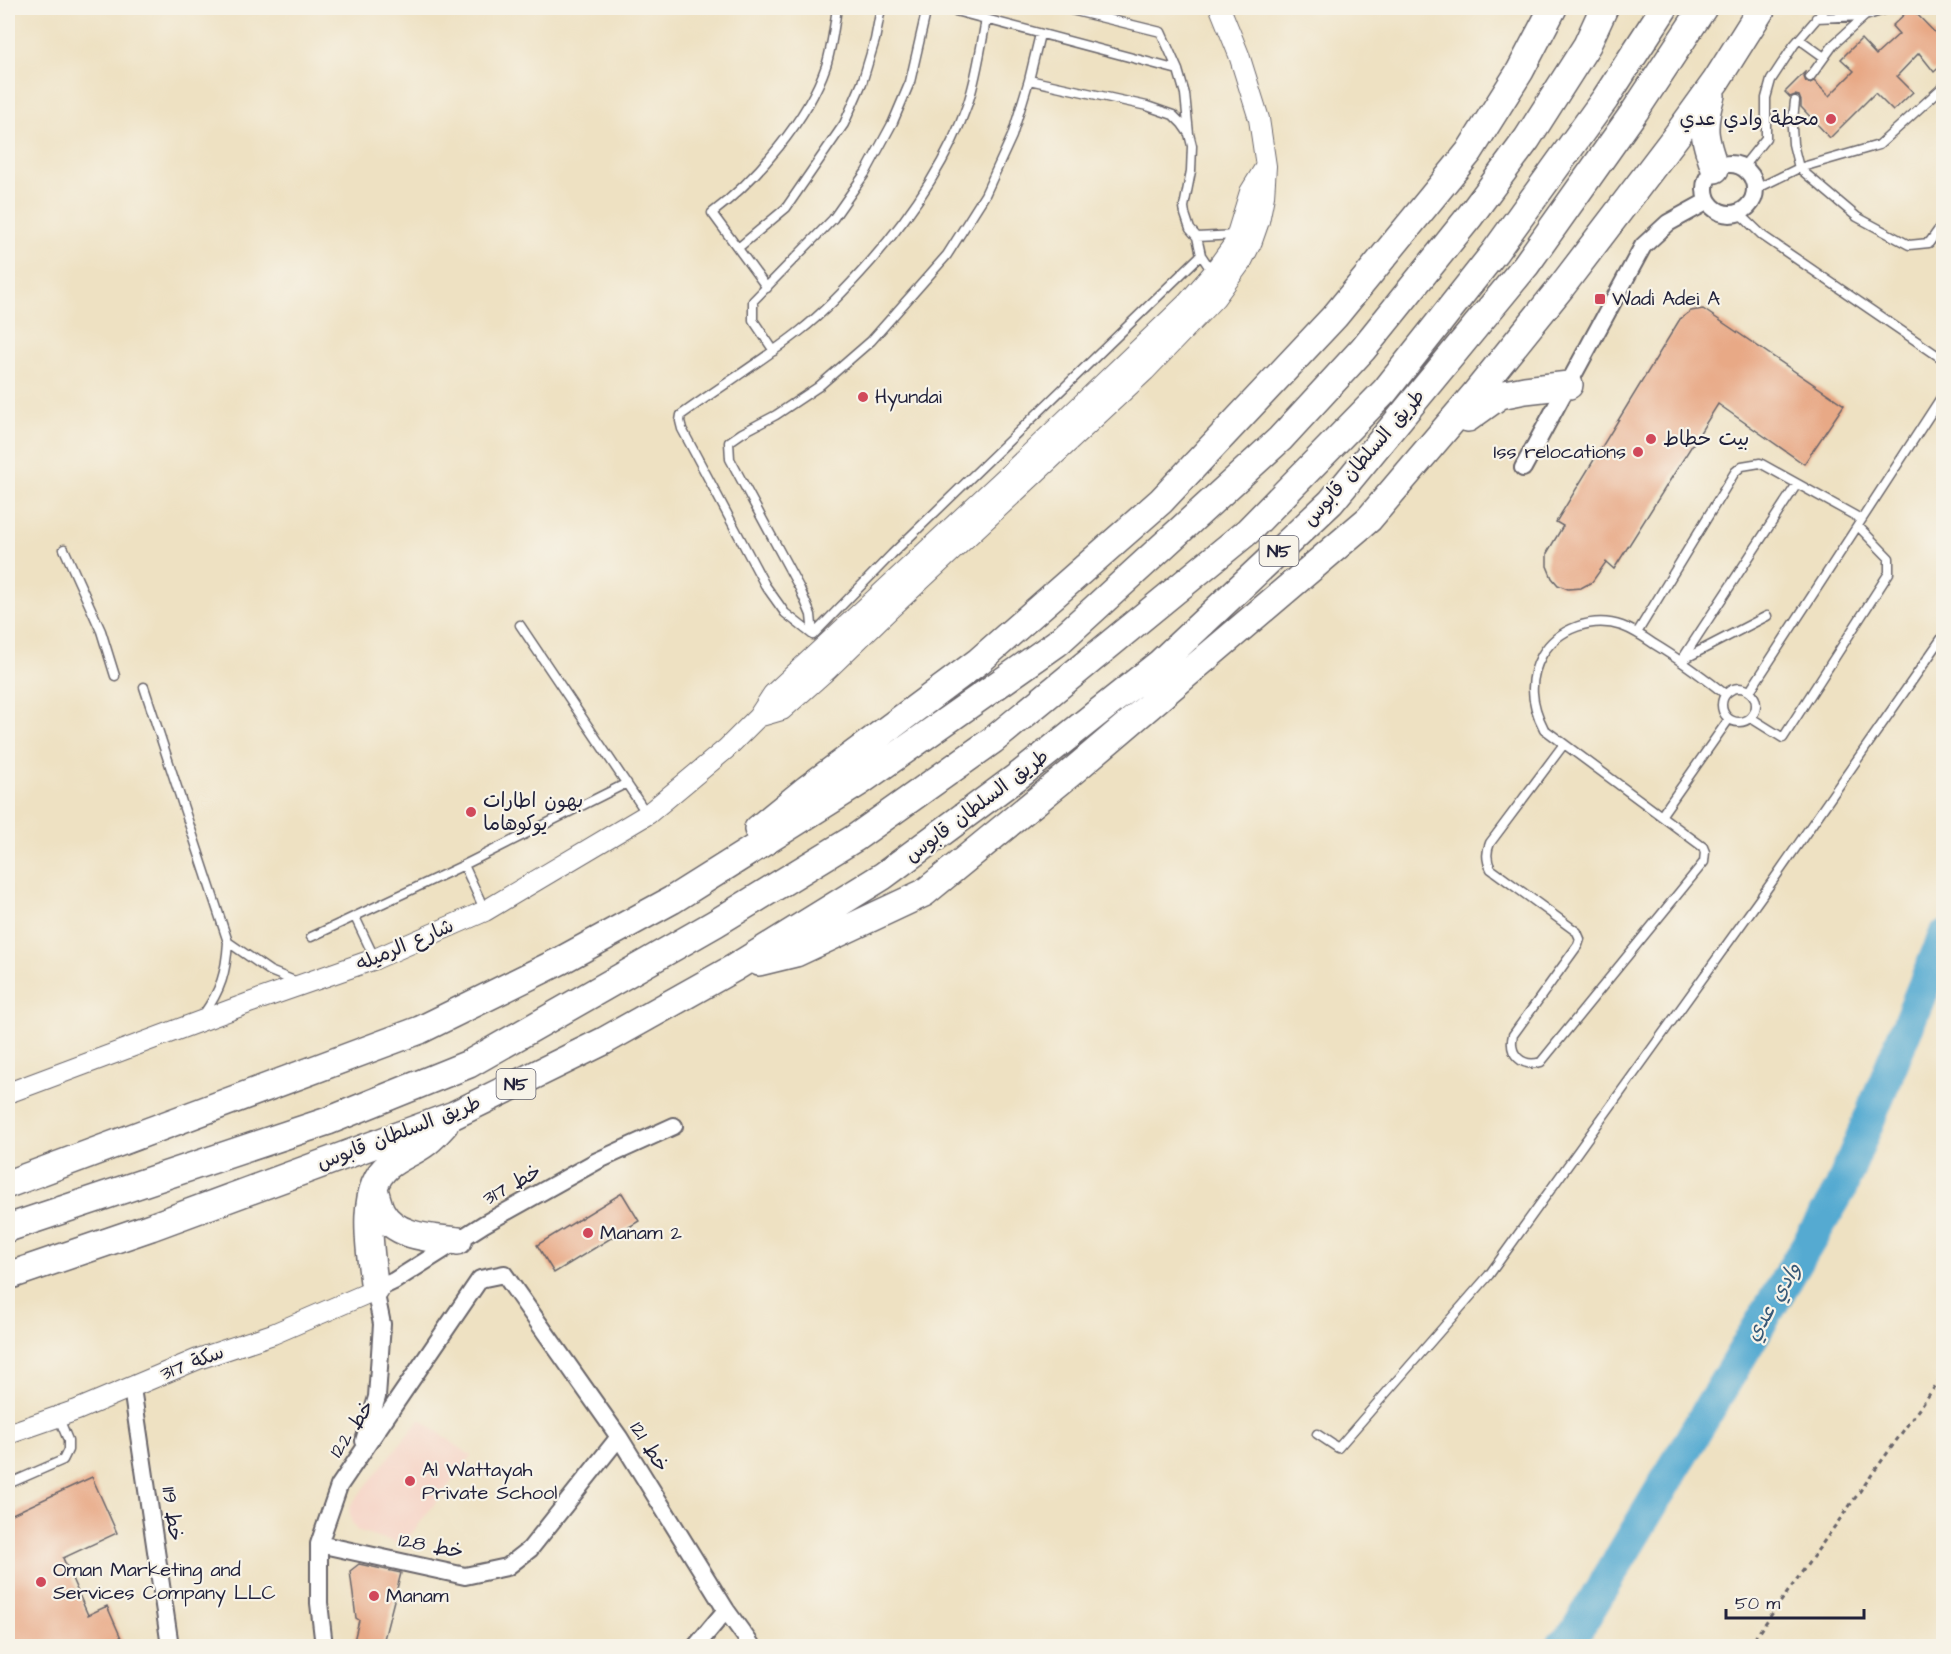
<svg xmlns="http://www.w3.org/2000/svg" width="1951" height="1654" viewBox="0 0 1951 1654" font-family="'Architects Daughter','Playpen Sans Arabic',sans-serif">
<rect width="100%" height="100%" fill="#f7f3e8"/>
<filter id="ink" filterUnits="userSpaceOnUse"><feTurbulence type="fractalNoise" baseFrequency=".0167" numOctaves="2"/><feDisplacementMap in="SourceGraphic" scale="12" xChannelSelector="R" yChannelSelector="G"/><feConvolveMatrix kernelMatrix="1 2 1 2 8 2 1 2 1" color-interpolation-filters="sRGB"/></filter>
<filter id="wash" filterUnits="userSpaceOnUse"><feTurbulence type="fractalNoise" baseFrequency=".008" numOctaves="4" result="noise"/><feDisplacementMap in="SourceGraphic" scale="24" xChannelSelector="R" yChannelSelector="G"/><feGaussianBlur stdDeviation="1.35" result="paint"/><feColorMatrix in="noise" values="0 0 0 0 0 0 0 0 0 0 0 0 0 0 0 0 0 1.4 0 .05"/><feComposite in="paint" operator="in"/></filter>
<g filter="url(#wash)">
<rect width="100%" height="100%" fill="#eee1c2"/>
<path fill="#f6d2c4" d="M420 1419 471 1456 403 1545 356 1530 351 1520 349 1507Z"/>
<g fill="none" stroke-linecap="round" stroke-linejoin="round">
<path stroke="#55aad1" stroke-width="33" d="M1562 1646 1572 1638 1840 1190 1944 937"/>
</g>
<g id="blocks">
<path fill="#e8a986" d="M1911 8 1944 42V63L1934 72 1919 53 1897 76 1913 92 1893 111 1875 93 1830 138 1801 107V101L1799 96 1795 95 1790 97 1785 92 1805 72 1804 77 1806 82 1810 83 1814 81 1829 96 1854 71 1841 59 1861 39 1876 55 1899 34 1892 26Z
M1703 309 1844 405 1804 464 1718 404 1614 569 1606 562 1592 582 1581 588 1568 589 1558 585 1552 578 1547 566V553L1563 526 1556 522 1680 319 1691 311Z
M622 1193 639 1221 554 1273 537 1245Z
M92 1477 117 1533 63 1558 88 1615 107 1606 125 1647H8V1516Z
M359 1564 401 1573 382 1647H359L360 1643 354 1641 359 1620 356 1618 350 1571Z"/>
</g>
</g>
<g filter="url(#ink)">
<use href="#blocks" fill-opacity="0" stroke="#69656a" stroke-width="1.5"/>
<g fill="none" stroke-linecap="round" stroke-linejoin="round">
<defs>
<path id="service" d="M944 8 1178 70 1185 94 1189 134 1192 146 1191 171 1184 207 1185 214 1190 229 1197 237 1201 255 1213 273
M1063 8 1161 32 1178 70
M1816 18 1864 16
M1799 39 1824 57
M1810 77 1834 44 1865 16 1890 8
M1029 80 1040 34
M1795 101 1792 128 1793 144 1799 168 1857 217 1909 245 1929 243 1944 222
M1742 168 1766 138V98L1771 80 1794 45 1826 8
M1754 190 1799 168 1879 145 1944 86
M1738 212 1763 236 1944 360
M1197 237 1237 235
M738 248 786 208 844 124 862 83 875 40 881 8
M767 288 712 213C756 180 808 119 826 66 832 47 834 27 837 8
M774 351 753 320V301L833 219 866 172 893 122 910 82 927 8
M64 549 101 631 115 676
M520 625 647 814
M1637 633 1735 472 1742 466 1760 463 1861 519
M813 635 811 615 800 589 730 459 729 442 742 433 776 415 818 387 871 341 947 255 985 195 1012 136 1029 80 1147 106 1173 115 1182 124 1189 134
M813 635 785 613 765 585 682 429 680 421 681 415C721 386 762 361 800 331 827 310 849 286 871 261 912 214 947 163 968 103 977 76 981 47 986 19
M813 635 892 554 1201 255
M1682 660 1767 616
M1681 661 1797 484
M144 687 228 942C226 973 221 990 203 1015
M1722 705a17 17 0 1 1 34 0a17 17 0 1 1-34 0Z
M1750 691 1944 393
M1751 718 1783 738 1889 573V558L1858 526
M1564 744 1490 843C1486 852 1486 860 1491 869L1577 932 1580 939 1578 945 1513 1035C1508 1054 1522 1068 1541 1062L1704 862 1705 852 1703 847 1544 729C1531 704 1528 680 1542 655 1558 628 1593 616 1622 626 1633 630 1644 637 1654 644 1679 659 1702 676 1725 694
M1661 816 1729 719
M464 865 485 911
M355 917 375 959
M311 937 464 865 627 783
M228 942 270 971 297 982
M1317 1434 1338 1448 1489 1275 1774 879 1944 635
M8 1484 63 1460 68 1450V1440L58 1416"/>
<path id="minor" d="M1705 189a25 25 0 1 1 50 0a25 25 0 1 1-50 0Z
M1523 468 1643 246 1668 223 1708 201
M132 1388 170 1646
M364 1441 377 1397 382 1324 375 1290 394 1281 484 1224 597 1161 674 1126
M319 1544 465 1576 507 1567 530 1549 619 1437
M324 1646 319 1603V1544L339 1486 480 1279 504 1274 619 1437 726 1610 752 1646
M696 1646 726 1610"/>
<path id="tertiary" d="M758 717 782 710 827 670 890 609 1145 371 1215 298 1242 261 1252 241 1259 221 1264 196 1266 166 1259 119 1239 55 1220 8
M8 1093 249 1003 375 959 485 911 648 814 726 749 758 717 773 694 1011 472 1187 303 1213 273 1234 244 1250 192 1266 166
M8 1434 77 1410 198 1359 273 1334 375 1290"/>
<path id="trunk" d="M1711 95C1701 128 1704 138 1715 169
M1468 418 1500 395 1525 390 1569 385
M758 829 807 789 979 661 1161 501 1335 316 1469 152 1520 71 1553 8
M759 962 796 953 924 893 1073 771 1369 519 1475 394 1562 286 1677 135 1716 81 1762 8
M8 1184 420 1030 560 961 672 900 861 781 1057 643 1280 439 1363 349 1470 216 1527 139 1587 45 1604 8
M374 1189C376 1196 378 1205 381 1211 395 1238 433 1238 458 1241
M8 1228 328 1121 469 1064 716 923 855 838 993 740 1248 531 1385 391 1494 253 1605 99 1664 8
M8 1276 151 1227 454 1115 604 1041 734 968 883 876 1022 773 1160 663 1331 502 1526 265 1635 111 1703 8
M375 1290C371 1256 358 1190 388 1166 399 1157 413 1152 424 1144 432 1139 438 1131 444 1125"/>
</defs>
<use href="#service" stroke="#69656a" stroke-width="11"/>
<use href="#minor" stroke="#69656a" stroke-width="20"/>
<use href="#tertiary" stroke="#69656a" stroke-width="22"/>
<use href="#trunk" stroke="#69656a" stroke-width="30"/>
<path stroke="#69656a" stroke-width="3" stroke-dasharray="4.5 4.5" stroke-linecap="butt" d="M1749 1646 1944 1374"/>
<use href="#service" stroke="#fff" stroke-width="8"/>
<use href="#minor" stroke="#fff" stroke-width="16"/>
<use href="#tertiary" stroke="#fff" stroke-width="20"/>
<use href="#trunk" stroke="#fff" stroke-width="27"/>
</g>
</g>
<g fill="#d1495b" stroke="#f7f3e8" stroke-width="2">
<circle cx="1831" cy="119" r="6"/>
<rect x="1594" y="293" width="12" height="12" rx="3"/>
<circle cx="863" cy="397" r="6"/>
<circle cx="1651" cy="439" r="6"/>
<circle cx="1638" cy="452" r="6"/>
<circle cx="471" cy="812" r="6"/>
<circle cx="588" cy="1233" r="6"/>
<circle cx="410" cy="1481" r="6"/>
<circle cx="41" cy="1582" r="6"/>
<circle cx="374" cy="1596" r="6"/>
</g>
<g text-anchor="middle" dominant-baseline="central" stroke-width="4.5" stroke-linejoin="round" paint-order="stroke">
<g fill="#f7f3e8" stroke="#62616f" stroke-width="1.5">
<rect x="1259.5" y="536" width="39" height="30" rx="4.5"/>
<rect x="496.5" y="1069" width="39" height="30" rx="4.5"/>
</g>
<g font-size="18" font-weight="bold" fill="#22223b">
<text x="1279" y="551">N5</text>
<text x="516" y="1084">N5</text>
</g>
<g font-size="20" fill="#22223b" stroke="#f7f3e8" text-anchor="start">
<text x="1819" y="119" text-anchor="end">محطة وادي عدي</text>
<text x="1612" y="299">Wadi Adei A</text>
<text x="875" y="397">Hyundai</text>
<text x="1663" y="439">بيت حطاط</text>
<text x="1626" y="452" text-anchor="end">Iss relocations</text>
<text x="483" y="801">بهون اطارات<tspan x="483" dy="23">يوكوهاما</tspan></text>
<text x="600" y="1233">Manam 2</text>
<text x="422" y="1470">Al Wattayah<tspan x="422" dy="23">Private School</tspan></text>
<text x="53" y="1570">Oman Marketing and<tspan x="53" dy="23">Services Company LLC</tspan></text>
<text x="386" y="1596">Manam</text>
</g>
<g font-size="20" fill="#22223b" stroke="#f7f3e8">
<text transform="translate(1364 458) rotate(-49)">طريق السلطان قابوس</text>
<text transform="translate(977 806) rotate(-37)">طريق السلطان قابوس</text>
<text transform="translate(405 945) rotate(-23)">شارع الرميله</text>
<text transform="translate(399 1133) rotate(-21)">طريق السلطان قابوس</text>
<text transform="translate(512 1185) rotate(-29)">خط 317</text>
<text transform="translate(192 1363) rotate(-21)">سكة 317</text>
<text transform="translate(352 1429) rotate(-56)">خط 122</text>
<text transform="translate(649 1447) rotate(58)">خط 121</text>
<text transform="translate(172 1514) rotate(82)">خط 119</text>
<text transform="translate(431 1546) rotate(11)">خط 128</text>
</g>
<g font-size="21" font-style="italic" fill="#365877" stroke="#f7f3e8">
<text transform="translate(1773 1302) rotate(-59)">وادي عدي</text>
</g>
</g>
<rect width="1951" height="1654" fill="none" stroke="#f7f3e8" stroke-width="30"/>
<path d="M1726 1609v9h138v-9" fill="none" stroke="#22223b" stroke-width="3"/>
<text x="1735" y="1609" font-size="18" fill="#22223b" stroke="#f7f3e8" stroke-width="4.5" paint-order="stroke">50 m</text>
</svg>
